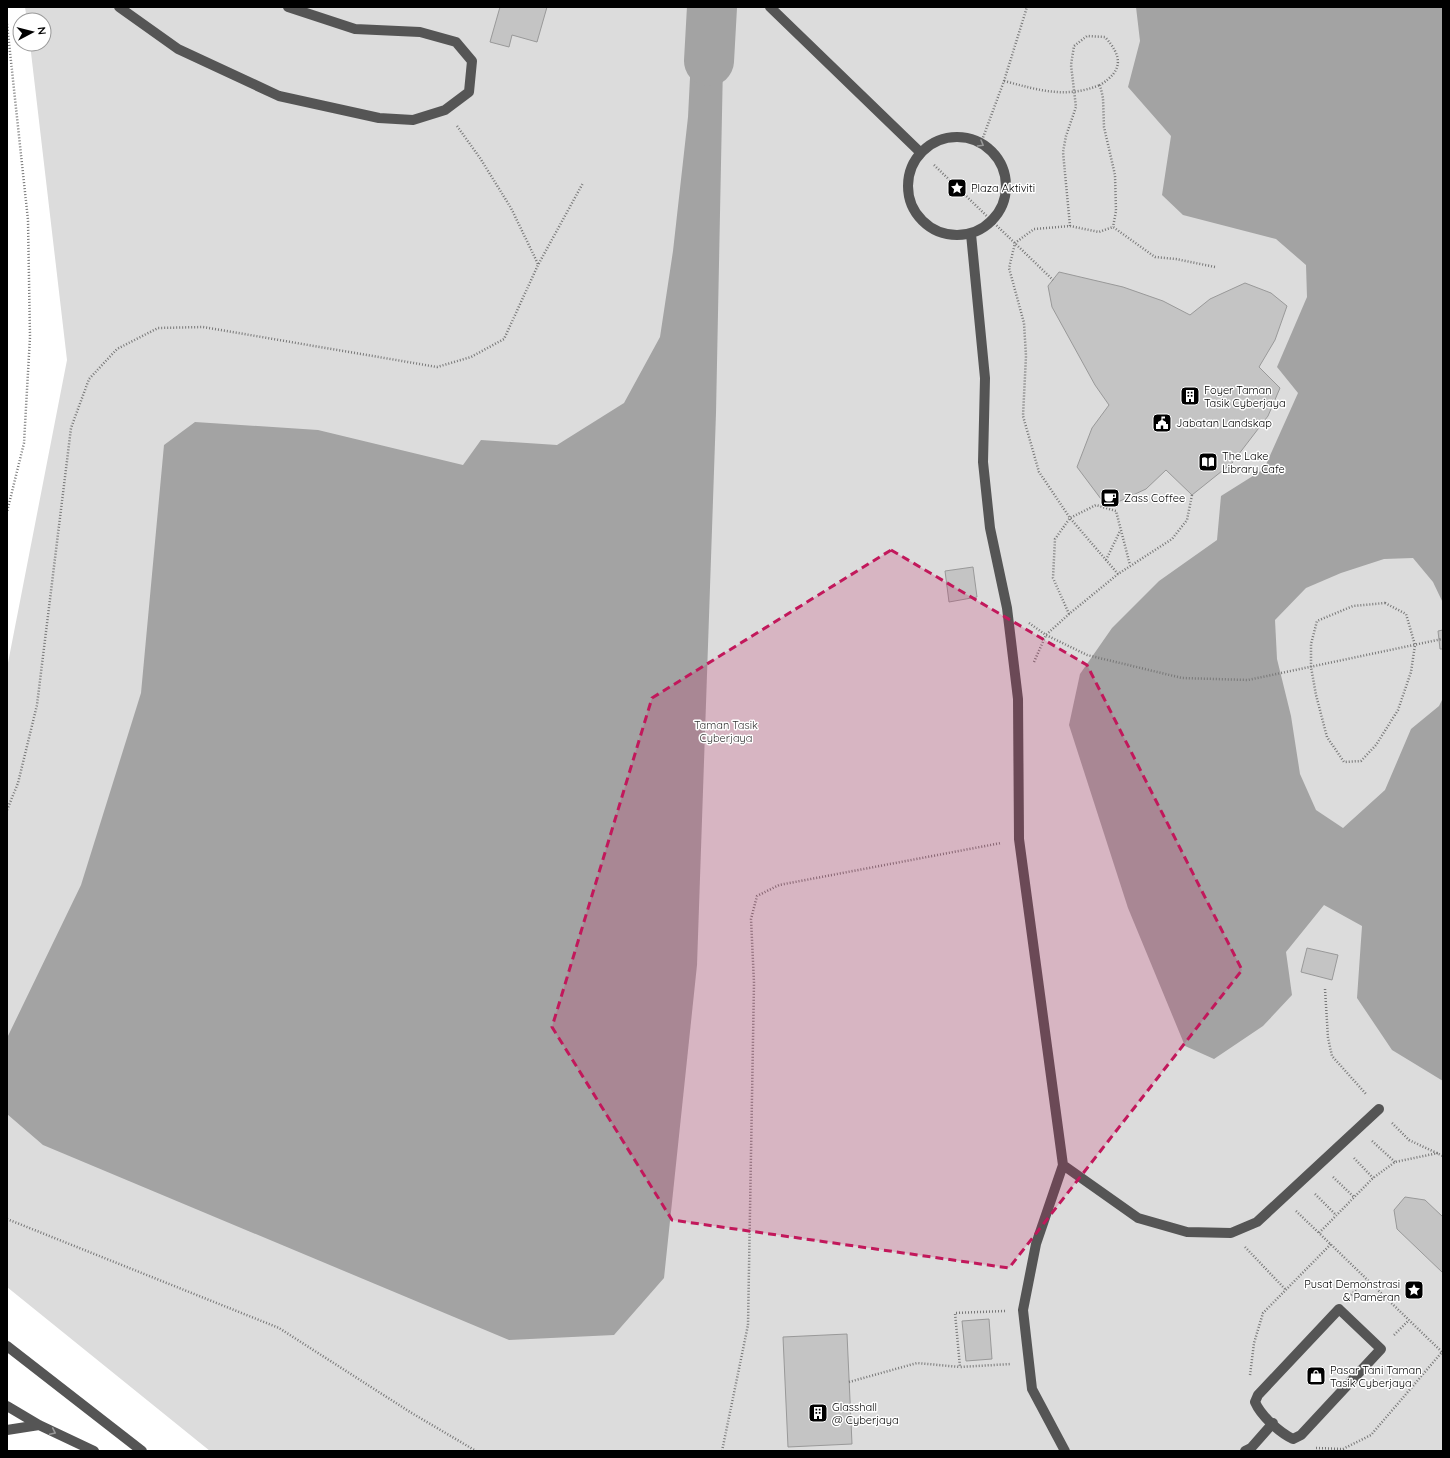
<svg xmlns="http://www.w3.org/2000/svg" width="1450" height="1458" viewBox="0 0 1450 1458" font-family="Quicksand,sans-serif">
<rect width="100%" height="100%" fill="#fff"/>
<path fill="#dcdcdc" d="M25 7H1443V1451H210L7 1287V668L67 360 30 44H44V20H27Z"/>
<path fill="#a3a3a3" d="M1136 7H1443V603L1433 582 1413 558 1384 559 1341 573 1306 588 1275 620 1277 659 1291 716 1300 774 1316 810 1343 828 1385 790 1411 729 1439 706 1443 698V1081L1392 1050 1357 998 1362 926 1324 905 1286 952 1292 995 1263 1026 1214 1059 1185 1046 1128 908 1069 725 1080 674 1112 628 1159 581 1217 540 1221 496 1264 469 1298 393 1277 367 1307 297 1306 265 1276 239 1183 215 1162 195 1171 136 1128 87 1140 41Z
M691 58 723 64 716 413 697 965 664 1278 614 1335 509 1340 43 1145 7 1114V1038L81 885 141 693 164 445 195 422 318 430 463 465 481 440 557 445 624 403 660 337 673 251 688 117Z"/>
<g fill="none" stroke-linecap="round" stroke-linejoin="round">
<path stroke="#a3a3a3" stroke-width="50" d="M709 61 712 7"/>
</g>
<path fill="#c4c4c4" stroke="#999" d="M500 7H547L537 42 512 35 509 47 490 42Z
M1059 272 1123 287 1163 301 1190 315 1210 299 1245 283 1271 293 1287 306 1275 340 1259 367 1280 388 1268 416 1232 463 1192 495 1166 470 1146 489 1107 507 1077 467 1092 428 1109 405 1095 385 1052 307 1048 286Z
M973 567 977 597 949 602 945 571Z
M1443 630V649H1440L1438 631Z
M1307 948 1338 955 1332 980 1301 972Z
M1405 1197 1425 1200 1443 1217V1273L1397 1229 1394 1210Z
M989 1319 992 1359 966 1361 962 1321Z
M847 1334 852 1444 788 1447 783 1337Z"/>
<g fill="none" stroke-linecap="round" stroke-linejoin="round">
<path stroke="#777" stroke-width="2.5" stroke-dasharray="1 2" stroke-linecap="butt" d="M7 24 28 220 30 337 24 443 7 512
M1004 81C1039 90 1065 99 1100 85
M457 126 480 158 511 208 538 264
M981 143 1004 81 1027 7
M934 165 1053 280
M1070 226 1063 152 1066 136 1076 107 1071 65 1074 46 1087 36 1105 37C1122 56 1124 70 1100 85L1103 98 1104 127 1115 175 1116 211 1113 227
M1106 560 1120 531
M1118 574 1070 518 1039 472 1023 416 1026 356 1024 323 1009 268 1015 243 1034 229 1070 226 1099 232 1113 227 1155 257 1176 259 1215 267
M1385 603 1406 614 1415 645 1411 672 1398 710 1376 745 1361 761 1344 762 1327 737 1316 695 1311 667V644L1317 621 1353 606Z
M1069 614 1053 578 1055 539 1070 518 1096 505 1116 511 1130 565
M1029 623 1046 635 1087 655 1182 678 1248 680 1442 639
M1034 662 1046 635 1069 614 1118 574 1172 539 1187 520 1192 495
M7 810 18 783 37 705 71 428 89 379 117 349 158 328 203 327 437 367 471 357 504 339 538 265 583 183
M1325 989 1328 1038 1332 1056 1366 1094
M1392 1123 1409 1140 1443 1156
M1372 1141 1395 1162
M1438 1153 1395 1162 1373 1178 1319 1233 1443 1353
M1354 1158 1373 1178
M1333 1177 1354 1197
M1315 1194 1336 1215
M1296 1211 1319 1233
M7 1219 279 1328 410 1412 476 1451
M1245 1247 1286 1290
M1351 1295 1366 1280
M1005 1311 955 1313 960 1367 1011 1364
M1394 1335 1409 1320
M1250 1375 1254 1343 1263 1313 1331 1244
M849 1382 917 1363 960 1367
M1316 1448 1343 1449 1371 1435 1442 1352
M722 1451 748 1325 754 983 751 919 757 896 779 885 1001 843"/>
<path stroke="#555" stroke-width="10" d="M119 7 178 49 279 96 379 118 413 120 445 110 469 92 472 61 456 42 420 32 355 29 288 7
M770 7 921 153
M908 186a49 49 0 1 1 98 0a49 49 0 1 1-98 0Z
M971 234 985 378 983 462 990 528 1007 608 1018 699 1019 839 1063 1165 1036 1244 1023 1310 1032 1389 1065 1451
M1063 1165 1138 1218 1187 1232 1231 1233 1257 1222 1379 1109
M1339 1309 1381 1349 1301 1435 1293 1439C1280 1433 1261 1416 1255 1402L1258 1395Z
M7 1346 142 1451
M7 1406 39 1425 94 1451
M7 1430 39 1425
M1245 1451 1251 1448 1273 1423"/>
</g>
<defs><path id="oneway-chevron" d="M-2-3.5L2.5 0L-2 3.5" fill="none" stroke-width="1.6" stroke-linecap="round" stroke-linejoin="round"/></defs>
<g stroke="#999">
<use href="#oneway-chevron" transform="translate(981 144) rotate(30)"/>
<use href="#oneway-chevron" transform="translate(53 1432) rotate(25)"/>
</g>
<path fill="#c2185b" fill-opacity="0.2" stroke="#c2185b" stroke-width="3" stroke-dasharray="8 5" stroke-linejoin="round" d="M891 550 1087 665 1242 970 1009 1268 672 1220 552 1027 652 698Z"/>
<defs>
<symbol id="sight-square" viewBox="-11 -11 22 22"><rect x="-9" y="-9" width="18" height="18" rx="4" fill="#000" stroke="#fff"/><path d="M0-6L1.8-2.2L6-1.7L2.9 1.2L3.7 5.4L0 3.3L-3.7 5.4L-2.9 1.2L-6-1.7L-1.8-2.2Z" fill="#fff"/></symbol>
<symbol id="building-square" viewBox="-11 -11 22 22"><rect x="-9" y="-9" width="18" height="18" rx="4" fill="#000" stroke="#fff"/><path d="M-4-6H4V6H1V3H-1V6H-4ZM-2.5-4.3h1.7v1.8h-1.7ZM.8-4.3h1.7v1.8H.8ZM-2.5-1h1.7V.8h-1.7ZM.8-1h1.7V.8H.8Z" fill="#fff"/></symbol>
<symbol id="civic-square" viewBox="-11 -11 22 22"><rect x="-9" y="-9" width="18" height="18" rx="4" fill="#000" stroke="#fff"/><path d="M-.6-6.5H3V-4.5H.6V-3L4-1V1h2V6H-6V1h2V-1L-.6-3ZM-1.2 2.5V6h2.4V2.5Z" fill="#fff"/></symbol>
<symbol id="library-square" viewBox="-11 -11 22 22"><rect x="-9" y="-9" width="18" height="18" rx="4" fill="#000" stroke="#fff"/><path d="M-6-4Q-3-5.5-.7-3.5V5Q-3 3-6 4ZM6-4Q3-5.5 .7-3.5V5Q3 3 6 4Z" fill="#fff"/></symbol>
<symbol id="cafe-square" viewBox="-11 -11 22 22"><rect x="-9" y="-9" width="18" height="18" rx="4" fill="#000" stroke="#fff"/><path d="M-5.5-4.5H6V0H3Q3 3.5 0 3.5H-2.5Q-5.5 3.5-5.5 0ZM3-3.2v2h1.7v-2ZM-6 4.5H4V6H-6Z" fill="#fff"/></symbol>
<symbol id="shop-square" viewBox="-11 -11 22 22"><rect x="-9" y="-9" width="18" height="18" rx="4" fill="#000" stroke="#fff"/><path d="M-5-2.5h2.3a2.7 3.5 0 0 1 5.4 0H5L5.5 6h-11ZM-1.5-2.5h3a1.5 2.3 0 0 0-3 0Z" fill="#fff"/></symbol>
</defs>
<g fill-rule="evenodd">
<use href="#sight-square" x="946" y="177" width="22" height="22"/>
<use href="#building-square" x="1179" y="385" width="22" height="22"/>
<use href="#civic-square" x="1151" y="412" width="22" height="22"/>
<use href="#library-square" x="1197" y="451" width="22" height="22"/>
<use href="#cafe-square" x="1099" y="487" width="22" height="22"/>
<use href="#sight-square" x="1403" y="1279" width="22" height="22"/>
<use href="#shop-square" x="1305" y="1365" width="22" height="22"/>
<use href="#building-square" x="807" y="1402" width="22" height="22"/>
</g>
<g text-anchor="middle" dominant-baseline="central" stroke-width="3" stroke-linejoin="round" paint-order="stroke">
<g font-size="11" fill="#000" stroke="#fff" text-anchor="start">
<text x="971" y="188">Plaza Aktiviti</text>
<text x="1204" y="390">Foyer Taman<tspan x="1204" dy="13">Tasik Cyberjaya</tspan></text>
<text x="1176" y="423">Jabatan Landskap</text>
<text x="1222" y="456">The Lake<tspan x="1222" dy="13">Library Cafe</tspan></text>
<text x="1124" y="498">Zass Coffee</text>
<text x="1400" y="1284" text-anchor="end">Pusat Demonstrasi<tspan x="1400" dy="13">&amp; Pameran</tspan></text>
<text x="1330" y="1370">Pasar Tani Taman<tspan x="1330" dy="13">Tasik Cyberjaya</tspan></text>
<text x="832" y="1407">Glasshall<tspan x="832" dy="13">@ Cyberjaya</tspan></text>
</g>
<g font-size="11" fill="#333" stroke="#fff">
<text x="726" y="725">Taman Tasik<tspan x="726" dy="13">Cyberjaya</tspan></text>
</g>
</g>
<rect width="1450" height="1458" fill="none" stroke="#000000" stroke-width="16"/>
<g transform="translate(32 32) rotate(83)"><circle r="19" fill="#ffffff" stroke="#999999"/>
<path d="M0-3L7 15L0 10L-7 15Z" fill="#000000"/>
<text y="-6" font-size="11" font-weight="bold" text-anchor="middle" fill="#000000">N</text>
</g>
</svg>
